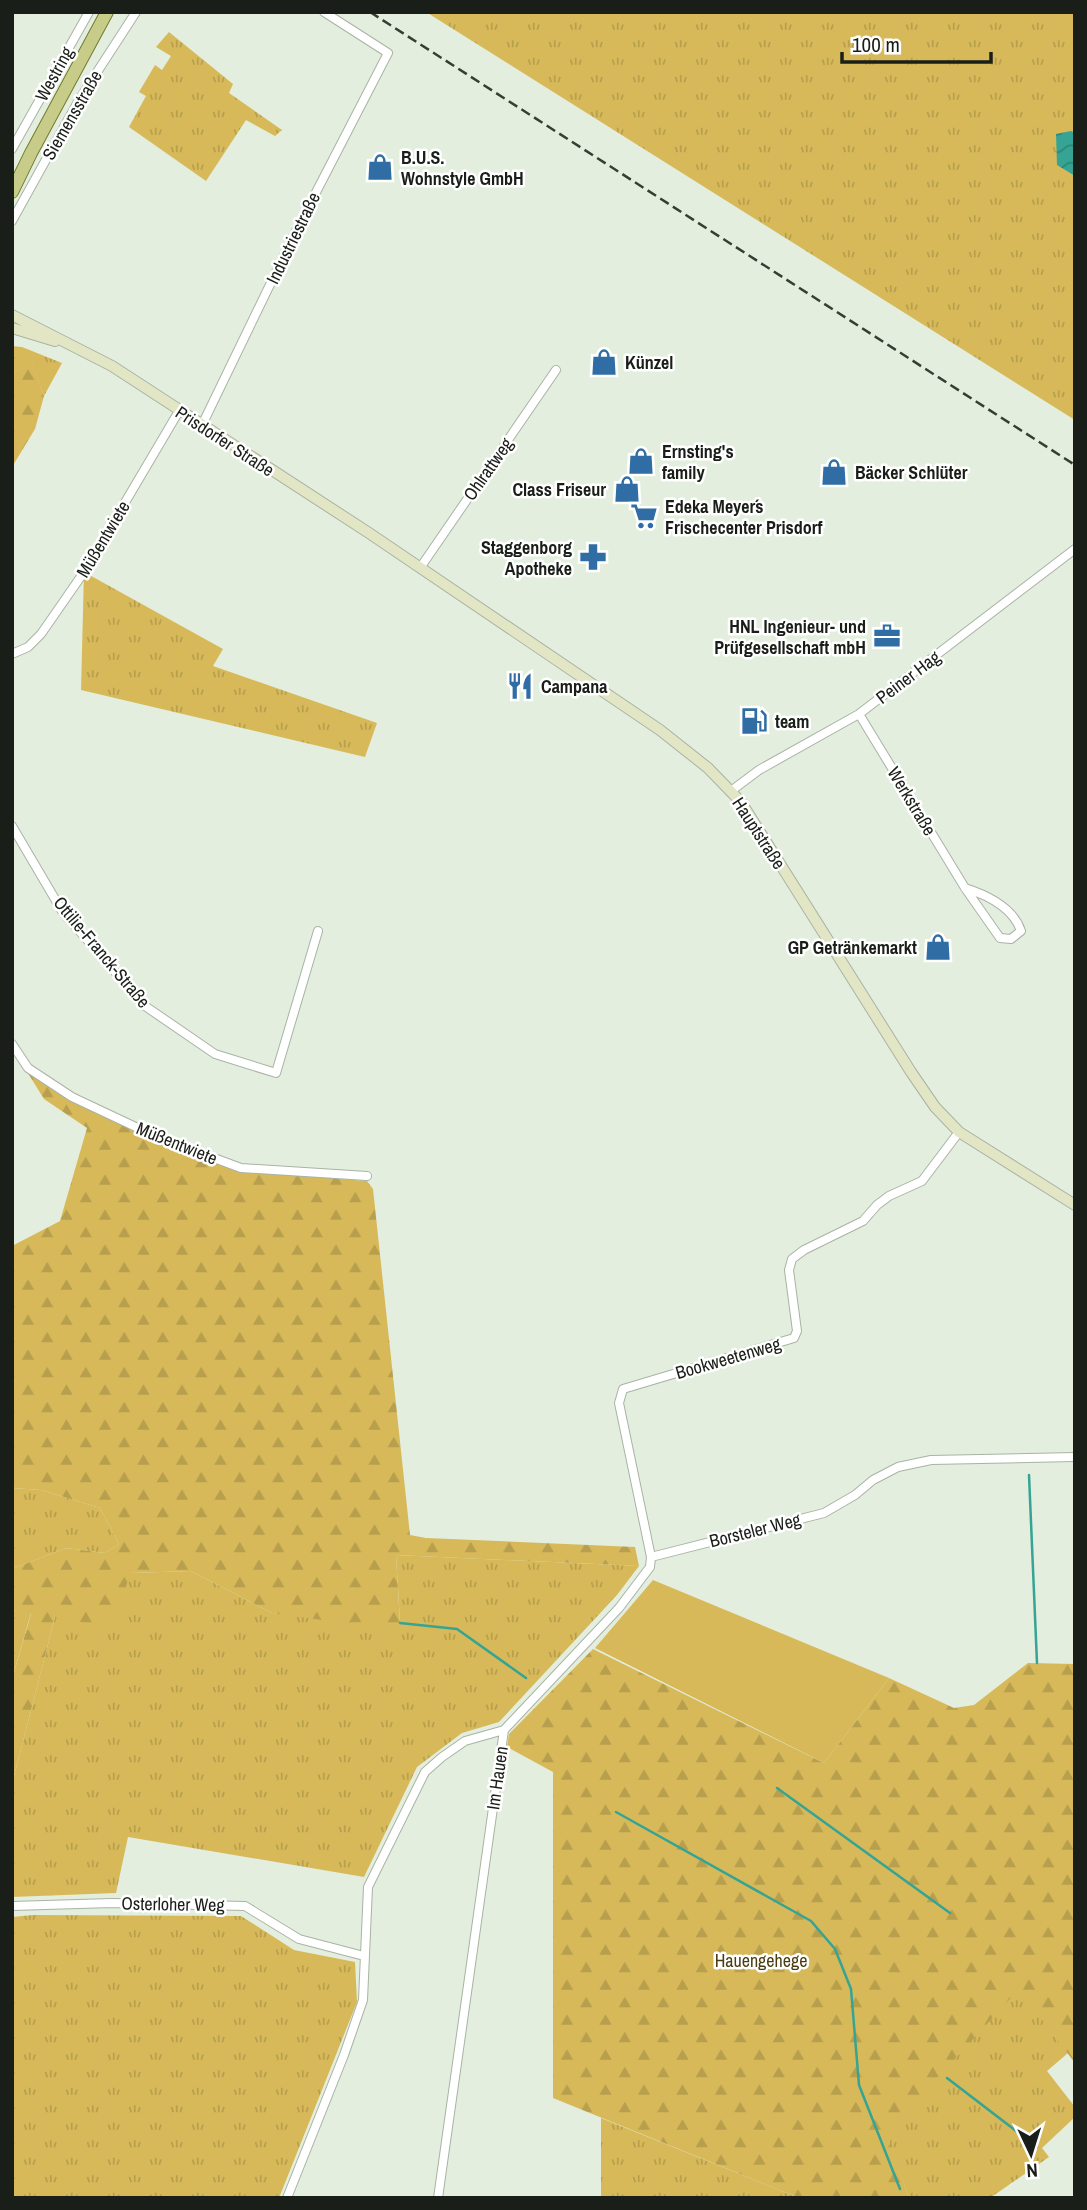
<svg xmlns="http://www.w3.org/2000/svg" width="1087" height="2210" viewBox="0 0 1087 2210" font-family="'Archivo Narrow',sans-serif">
<defs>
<pattern id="grass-tufts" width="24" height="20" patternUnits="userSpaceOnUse" patternTransform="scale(1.75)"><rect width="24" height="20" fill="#d7b959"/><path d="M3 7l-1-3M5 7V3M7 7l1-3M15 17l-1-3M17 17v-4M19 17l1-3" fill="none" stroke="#b89f4d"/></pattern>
<pattern id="forest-firs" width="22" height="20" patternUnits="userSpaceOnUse" patternTransform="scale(1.75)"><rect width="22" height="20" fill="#d7b959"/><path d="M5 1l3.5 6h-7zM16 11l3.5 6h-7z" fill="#b89f4d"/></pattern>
<pattern id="water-waves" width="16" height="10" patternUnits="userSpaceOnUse" patternTransform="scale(1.75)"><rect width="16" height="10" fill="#35a494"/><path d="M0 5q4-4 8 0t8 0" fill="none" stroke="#2c8578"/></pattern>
</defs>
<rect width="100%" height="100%" fill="#e3eede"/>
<path fill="url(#grass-tufts)" d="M426 12H1075V420Z
M169 32 233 84 229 93 282 130 275 136 246 120 206 181 129 127 146 96 139 92 155 65 162 70 171 56 156 47Z
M12 346 22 347 62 363 44 396 32 364 12 373Z
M84 572 223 649 213 666 377 723 365 757 81 690Z
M12 1488 41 1490 100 1508 119 1544 105 1553 66 1548 12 1569Z
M396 1555 639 1566 617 1595 499 1722 462 1733 417 1767 364 1877 128 1837 116 1893 12 1897V1784L55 1617 130 1573 191 1571 272 1613 400 1622Z
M12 1610 31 1613 12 1679Z
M33 1915 241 1916 294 1950 355 1962 357 2002 279 2198H12V1917Z
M1019 1988 1068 2053 1047 2071 1075 2107V2117L1042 2148 1049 2157 990 2198H909L886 2133Z
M601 2118 799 2198H601Z"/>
<path fill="url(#forest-firs)" d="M32 363 44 396 35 429 12 467V373Z
M26 1070 72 1100 240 1171 367 1181 373 1189 410 1535 426 1538 635 1547 639 1566 396 1555 400 1623 365 1626 272 1613 191 1571 130 1573 114 1628 55 1617 12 1784V1679L31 1614 12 1610V1569L66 1548 105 1553 119 1544 100 1508 41 1490 12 1488V1246L60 1221 87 1128 44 1099Z
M593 1649 824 1763 889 1678 954 1708 974 1705 1028 1663 1075 1664V2063L1019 1989 887 2133 909 2198H799L553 2098V1772L507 1747 509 1734Z"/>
<path fill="#d7b959" d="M653 1580 889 1678 824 1763 595 1648Z"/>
<path fill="url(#water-waves)" d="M1071 131 1075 133V176L1057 165 1056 134Z"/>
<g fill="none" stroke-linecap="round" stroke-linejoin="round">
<path stroke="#35a494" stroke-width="2.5" d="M1029 1475 1037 1663
M400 1623 457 1629 526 1678
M777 1788 950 1913
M616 1812 811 1921 835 1949 851 1989 859 2085 900 2189
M947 2078 1037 2147"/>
<defs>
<path id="street" d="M12 149 89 12
M12 221 79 100 136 12
M202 425 295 233 388 53 324 12
M420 568 556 370
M12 654 28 647 41 634 57 611 84 572 179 411
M859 714 965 888 1000 938 1011 939 1021 931C1013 907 987 895 965 888
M731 791 759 770 859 714 1075 549
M12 826 62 911 145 1006 215 1054 276 1073 318 931
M12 1044 28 1068 72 1097 157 1137 241 1168 367 1176
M651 1557 619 1403 623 1389 794 1338 797 1331 789 1270 792 1259 804 1250 863 1221 877 1205 889 1196 922 1181 959 1132
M504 1730 619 1608 650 1567 651 1557 824 1513 855 1495 873 1480 898 1467 931 1460 1075 1457
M12 1906 112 1903 245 1906 299 1939 364 1956
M287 2198 344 2055 363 2000 368 1887 425 1772 442 1757 465 1741 504 1730 438 2198"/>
<path id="secondary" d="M12 315 112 366 369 533 660 730 708 768 741 802 911 1072 935 1107 959 1132 1075 1205
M12 328 55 341"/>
<path id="primary" d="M12 192 31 153 107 12"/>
</defs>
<use href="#street" stroke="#a9b3a5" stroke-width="10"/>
<use href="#secondary" stroke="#a9b3a5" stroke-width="12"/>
<use href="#primary" stroke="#727a2e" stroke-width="14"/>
<use href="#street" stroke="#fff" stroke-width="8"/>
<use href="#secondary" stroke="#e3e6c4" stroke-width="10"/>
<use href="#primary" stroke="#c7cd89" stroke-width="12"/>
<path stroke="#373c34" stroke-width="2.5" stroke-dasharray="10 5" stroke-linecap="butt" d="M370 12 1075 465"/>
</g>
<defs>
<symbol id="shop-bare" viewBox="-9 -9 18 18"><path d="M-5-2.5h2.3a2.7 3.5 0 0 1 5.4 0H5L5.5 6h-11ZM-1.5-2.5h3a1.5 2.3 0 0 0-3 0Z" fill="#2f6da4" stroke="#fff" stroke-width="2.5" paint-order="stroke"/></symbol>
<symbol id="supermarket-bare" viewBox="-9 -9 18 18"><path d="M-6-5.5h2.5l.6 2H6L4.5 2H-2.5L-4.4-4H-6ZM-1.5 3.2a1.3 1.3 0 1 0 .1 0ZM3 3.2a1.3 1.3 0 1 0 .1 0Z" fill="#2f6da4" stroke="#fff" stroke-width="2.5" paint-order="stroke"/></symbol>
<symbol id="pharmacy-bare" viewBox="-9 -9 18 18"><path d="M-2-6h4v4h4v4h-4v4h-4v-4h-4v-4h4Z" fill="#2f6da4" stroke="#fff" stroke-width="2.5" paint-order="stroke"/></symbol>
<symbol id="office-bare" viewBox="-9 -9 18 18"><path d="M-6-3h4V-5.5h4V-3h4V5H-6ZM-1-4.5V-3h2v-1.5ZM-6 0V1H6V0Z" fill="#2f6da4" stroke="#fff" stroke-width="2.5" paint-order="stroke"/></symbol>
<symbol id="restaurant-bare" viewBox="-9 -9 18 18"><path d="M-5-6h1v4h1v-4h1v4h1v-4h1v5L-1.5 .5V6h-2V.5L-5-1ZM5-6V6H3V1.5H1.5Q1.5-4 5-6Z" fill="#2f6da4" stroke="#fff" stroke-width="2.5" paint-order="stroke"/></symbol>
<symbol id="fuel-bare" viewBox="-9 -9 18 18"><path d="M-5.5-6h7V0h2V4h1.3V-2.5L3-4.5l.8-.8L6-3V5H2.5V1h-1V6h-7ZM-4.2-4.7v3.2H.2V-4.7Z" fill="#2f6da4" stroke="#fff" stroke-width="2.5" paint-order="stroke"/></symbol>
</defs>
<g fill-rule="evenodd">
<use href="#shop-bare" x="361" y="148" width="38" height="38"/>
<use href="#shop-bare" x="585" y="343" width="38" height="38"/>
<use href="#shop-bare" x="622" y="442" width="38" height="38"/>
<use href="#shop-bare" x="815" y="453" width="38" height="38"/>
<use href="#shop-bare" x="608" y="470" width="38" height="38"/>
<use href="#supermarket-bare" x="625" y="497" width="38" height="38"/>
<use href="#pharmacy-bare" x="574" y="538" width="38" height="38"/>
<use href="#office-bare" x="868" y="617" width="38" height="38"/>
<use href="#restaurant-bare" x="501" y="667" width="38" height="38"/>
<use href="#fuel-bare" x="735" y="702" width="38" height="38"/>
<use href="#shop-bare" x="919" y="928" width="38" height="38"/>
</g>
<g text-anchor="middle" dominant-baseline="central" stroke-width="5" stroke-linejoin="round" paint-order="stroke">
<g font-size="18" fill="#1a1e18" stroke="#fff">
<text transform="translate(54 74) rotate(-61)">Westring</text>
<text transform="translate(72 115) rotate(-60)">Siemensstraße</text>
<text transform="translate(293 238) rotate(-64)">Industriestraße</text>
<text transform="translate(225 441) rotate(33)">Prisdorfer Straße</text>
<text transform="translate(488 469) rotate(-55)">Ohlrattweg</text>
<text transform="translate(103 539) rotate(-59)">Müßentwiete</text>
<text transform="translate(908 677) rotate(-37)">Peiner Hag</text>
<text transform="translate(912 801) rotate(59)">Werkstraße</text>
<text transform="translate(759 833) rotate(57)">Hauptstraße</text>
<text transform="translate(102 952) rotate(50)">Ottilie-Franck-Straße</text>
<text transform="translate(177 1143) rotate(22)">Müßentwiete</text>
<text transform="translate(728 1358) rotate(-16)">Bookweetenweg</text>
<text transform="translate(755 1530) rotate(-14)">Borsteler Weg</text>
<text transform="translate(497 1778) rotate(-82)">Im Hauen</text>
<text transform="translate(173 1904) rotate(1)">Osterloher Weg</text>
</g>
<g font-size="18" font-weight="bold" fill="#1a1e18" stroke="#fff" text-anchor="start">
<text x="401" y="157">B.U.S.<tspan x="401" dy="21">Wohnstyle GmbH</tspan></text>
<text x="625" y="362">Künzel</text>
<text x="662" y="451">Ernsting's<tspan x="662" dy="21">family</tspan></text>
<text x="855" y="472">Bäcker Schlüter</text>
<text x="606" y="489" text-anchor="end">Class Friseur</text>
<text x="665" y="506">Edeka Meyer´s<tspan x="665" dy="21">Frischecenter Prisdorf</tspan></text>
<text x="572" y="547" text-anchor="end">Staggenborg<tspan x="572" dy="21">Apotheke</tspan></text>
<text x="866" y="626" text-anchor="end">HNL Ingenieur- und<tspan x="866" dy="21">Prüfgesellschaft mbH</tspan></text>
<text x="541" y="686">Campana</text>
<text x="775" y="721">team</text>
<text x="917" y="947" text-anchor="end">GP Getränkemarkt</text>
</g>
<g font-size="18" fill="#493c10" stroke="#fff">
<text x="761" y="1960">Hauengehege</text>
</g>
</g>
<rect width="1087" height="2210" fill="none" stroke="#1a1e18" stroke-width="28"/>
<g transform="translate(1031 2154) rotate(176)" stroke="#ffffff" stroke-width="5" paint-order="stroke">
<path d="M0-5L12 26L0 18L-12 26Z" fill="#1a1e18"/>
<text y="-10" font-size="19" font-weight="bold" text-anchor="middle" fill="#1a1e18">N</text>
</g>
<path d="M842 52v10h149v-10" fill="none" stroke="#1a1e18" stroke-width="3.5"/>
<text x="852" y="52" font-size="21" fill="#1a1e18" stroke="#ffffff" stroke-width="5" paint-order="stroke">100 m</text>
</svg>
